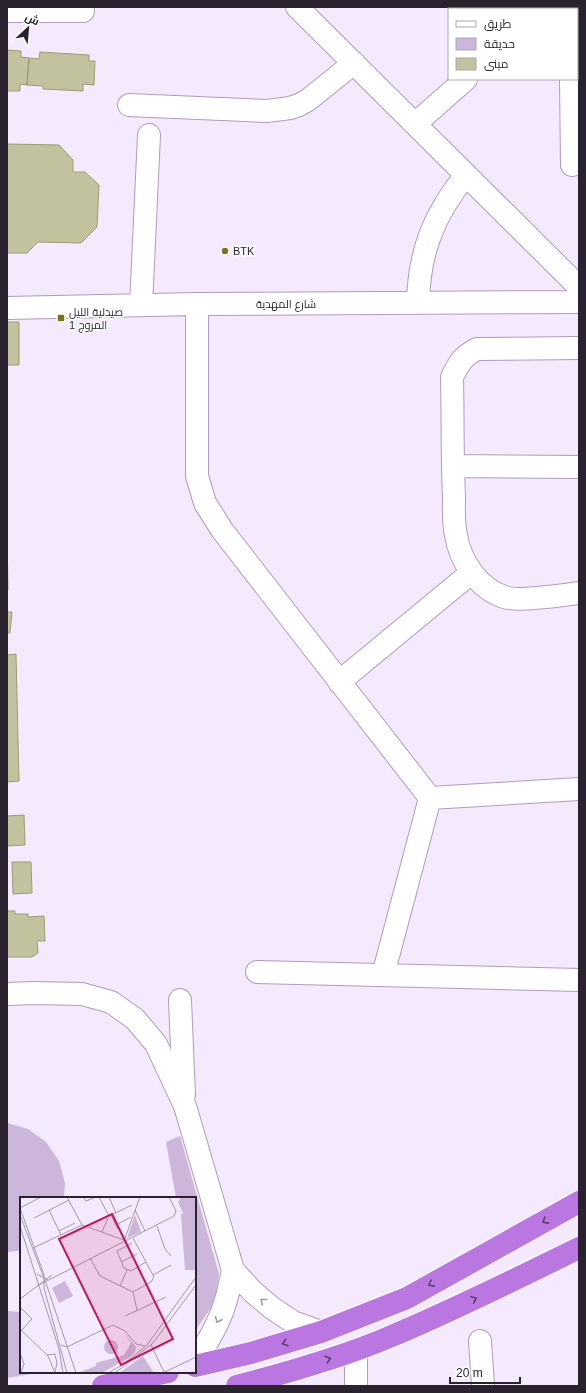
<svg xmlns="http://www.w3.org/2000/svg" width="586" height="1393" viewBox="0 0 586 1393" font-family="Helvetica,Cairo,sans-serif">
<rect width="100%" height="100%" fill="#f5e9fd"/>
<path fill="#ccb7da" d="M7 1123 28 1129 46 1142 59 1161 65 1183 64 1198H21V1249L17 1251 7 1252Z
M180 1136 219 1274 215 1302 195 1331V1198H176L166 1142Z
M7 1311 21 1312V1372H43L7 1378Z"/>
<path fill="#c3c29e" stroke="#9c9b78" d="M7 50 21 51V57L29 58 27 85 20 84V91H7Z
M40 52 89 55V61H95L94 85 83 84V91L43 89V86L27 85 29 58 39 59Z
M7 144 59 145 73 160V172H85L99 185 97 227 81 243 38 242 27 253H7Z
M7 322H19V365H7Z
M7 535 8 590H7Z
M7 612H12L10 633H7Z
M16 654 19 781 7 782V655Z
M24 815 25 845 7 846V816Z
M12 862H31L32 893 13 894Z
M7 911H15V914H28V917L44 916 45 941H37L38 953 32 957H7Z"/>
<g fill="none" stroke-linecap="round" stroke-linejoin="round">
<defs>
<path id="minor" d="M297 7 579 287
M548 7 550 9
M7 11H83
M577 14H579
M571 79 572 165
M129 105 267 111 290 108 299 105 308 100 354 63
M415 124 466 79
M418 303C419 252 434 214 466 175
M197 304V476L205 503 222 530 430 798 579 789
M141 305 149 135
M7 308 197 304 579 302
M579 348 477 349C463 356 459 363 452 377 453 417 452 456 454 496 454 508 453 522 456 535 460 561 478 588 504 597 516 602 563 595 579 593
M453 466 579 467
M339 682 471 573
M257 972 579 980
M383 975 430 798
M7 994 34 993 82 994 111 1002 135 1019 156 1044 185 1106 233 1270 253 1292 272 1308 293 1322 321 1332
M180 1000 184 1095
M480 1341 483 1386
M356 1350V1386
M195 1362C207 1343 220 1322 226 1300 229 1290 231 1280 233 1270"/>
<path id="highway" d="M195 1366 251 1353 321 1332 407 1298 579 1202
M103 1386 168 1372
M237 1386C286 1373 340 1358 387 1338 452 1311 516 1279 579 1248"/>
</defs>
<use href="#minor" stroke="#af9cbb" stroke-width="24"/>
<use href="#highway" stroke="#fff" stroke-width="24"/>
<use href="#minor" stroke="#fff" stroke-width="22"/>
<use href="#highway" stroke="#bb77e1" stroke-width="22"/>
</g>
<defs><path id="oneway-chevron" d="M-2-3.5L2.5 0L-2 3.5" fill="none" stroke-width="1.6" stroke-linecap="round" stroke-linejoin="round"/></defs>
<g stroke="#5d406d">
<use href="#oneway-chevron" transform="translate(545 1221) rotate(151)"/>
<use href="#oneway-chevron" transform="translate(431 1284) rotate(151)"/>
<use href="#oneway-chevron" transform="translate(474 1299) rotate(-25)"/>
<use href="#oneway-chevron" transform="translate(285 1343) rotate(163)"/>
<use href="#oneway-chevron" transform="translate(328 1359) rotate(-18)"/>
</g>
<g stroke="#9f9ca1">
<use href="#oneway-chevron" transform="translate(263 1301) rotate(-141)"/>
<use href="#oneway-chevron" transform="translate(218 1320) rotate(114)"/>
</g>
<g fill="#7b7519" stroke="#fff" stroke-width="1.5">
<circle cx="225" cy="251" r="4"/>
<rect x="57" y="314" width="8" height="8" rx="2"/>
</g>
<g text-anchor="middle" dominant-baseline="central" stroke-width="3" stroke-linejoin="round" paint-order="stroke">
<g font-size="11" fill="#2a232f" stroke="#fff" text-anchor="start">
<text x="233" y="251">BTK</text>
<text x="69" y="312">صيدلية الليل<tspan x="69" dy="13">المروج 1</tspan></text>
</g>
<g font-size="11" fill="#2a232f" stroke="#fff">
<text x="286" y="304">شارع المهدية</text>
</g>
</g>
<g transform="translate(20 1197)">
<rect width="176" height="176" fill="#f5e9fd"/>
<path d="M161 0H176V73H165L161 18 163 16 158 5ZM115 18 121 35 107 41ZM45 84 53 99 39 106 32 91ZM105 137 116 150 115 155 110 160 82 176H58L76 169V166L104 158 111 146ZM84 150a7 7 0 1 1 14 0a7 7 0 1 1-14 0ZM123 159 134 176H99L105 172Z" fill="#ccb7da"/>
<path fill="none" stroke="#a49aab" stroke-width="1" d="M47 0 62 28 104 43M63 0 66 4 76 0M79 0 89 19 112 8M89 0 96 16M0 11 21 0M0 11 24 78V91L47 176M29 13 41 38M115 13 125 34M0 18 27 89 56 176M91 18 98 32M14 21 49 3M96 28 111 20M0 29 39 152 43 176M137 29 145 52 151 59M39 34 55 26M82 35 88 21M104 44 120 0M112 46 97 54 104 71 111 74 126 65M13 51 62 28M70 61 80 79 113 95 131 85 134 80 113 41M101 65 117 57M17 77 28 83M133 78 151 68M17 89 154 19 156 14 149 0M100 89 107 73M113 95 117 113M0 102 32 78M0 110 12 122 0 135M105 119 146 100M0 132 28 159 35 176M41 148 47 150 93 128 105 134 116 147 125 149M131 148 144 175M0 156 4 167 1 176M27 158 35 157 37 166 35 175M88 176 104 167 127 148 176 80M95 176 133 146 176 88M143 176 176 160"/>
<path fill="#c2185b" fill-opacity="0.15" stroke="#c2185b" stroke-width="2" d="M92 17 153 142 101 168 39 42Z"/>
<rect width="176" height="176" fill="none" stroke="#2a232f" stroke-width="2"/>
</g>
<rect width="586" height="1393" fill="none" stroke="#2a232f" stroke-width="16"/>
<rect x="448" y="8" width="130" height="72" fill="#ffffff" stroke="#aaa7ac"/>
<rect x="456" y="21" width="20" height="6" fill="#ffffff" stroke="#aaa7ac"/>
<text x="484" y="28" font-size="12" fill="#2a232f">طريق</text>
<rect x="456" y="38" width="20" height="12" fill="#ccb7da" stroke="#aaa7ac"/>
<text x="484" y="48" font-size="12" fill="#2a232f">حديقة</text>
<rect x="456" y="58" width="20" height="12" fill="#c3c29e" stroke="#aaa7ac"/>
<text x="484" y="68" font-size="12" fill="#2a232f">مبنى</text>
<g transform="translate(28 28) rotate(26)" stroke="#ffffff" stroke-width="3" paint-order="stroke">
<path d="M0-3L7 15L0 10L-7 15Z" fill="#2a232f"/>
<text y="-6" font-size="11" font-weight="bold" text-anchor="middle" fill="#2a232f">ش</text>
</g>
<path d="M450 1377v6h70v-6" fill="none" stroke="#2a232f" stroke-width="2"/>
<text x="456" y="1377" font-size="12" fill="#2a232f" stroke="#ffffff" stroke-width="3" paint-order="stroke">20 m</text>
</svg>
